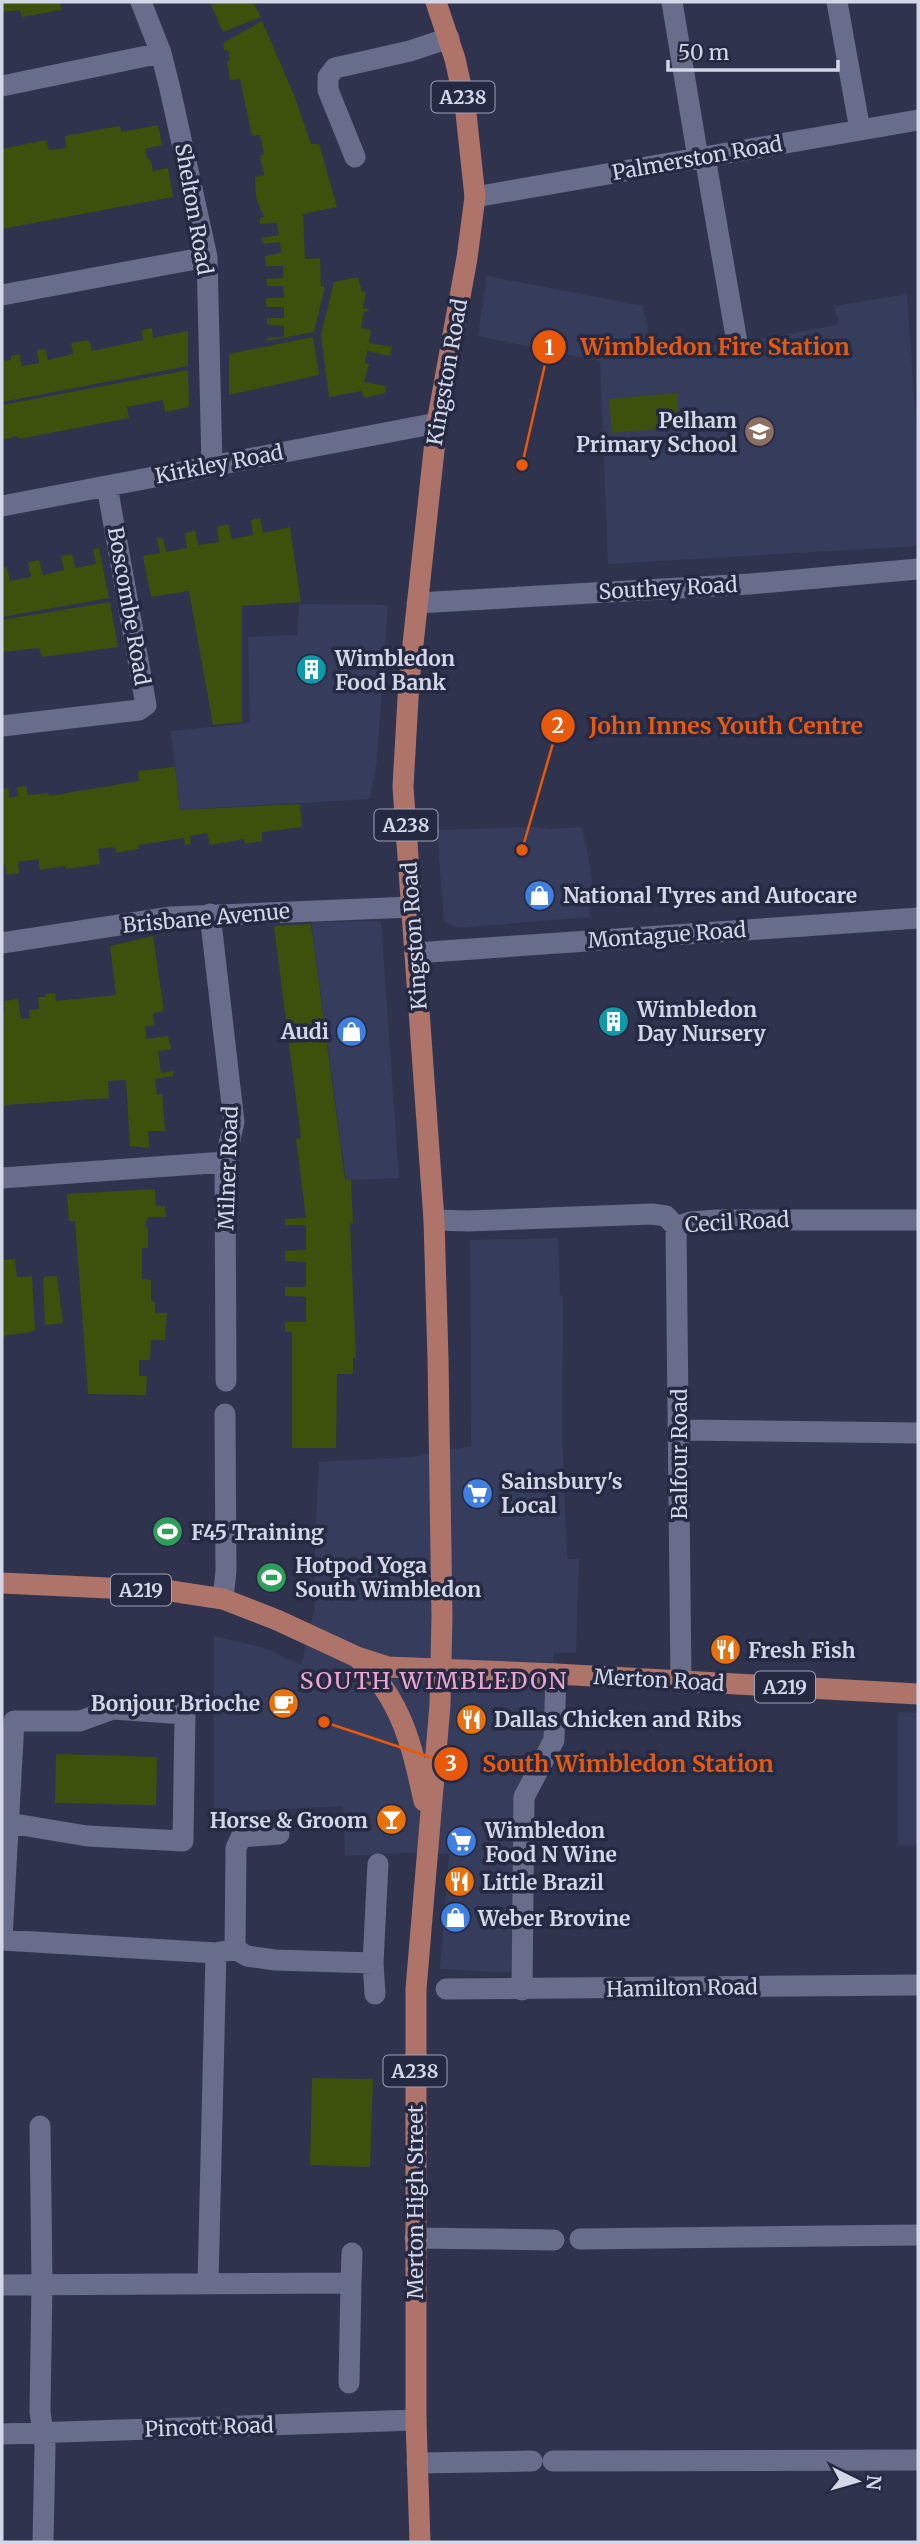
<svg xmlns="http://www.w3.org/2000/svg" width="920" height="2544" viewBox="0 0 920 2544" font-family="Merriweather,serif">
<rect width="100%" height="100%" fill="#2f334d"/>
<path fill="#363c5c" d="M487 276 643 306 653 356 718 345 720 353 761 348 760 339 837 325 839 321 834 306 907 294 918 452V546L608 564 600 361 478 336Z
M299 604 388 605 377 759 370 799 180 810 171 731 250 723 248 637 297 635Z
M533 827 551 829 582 827 589 859 592 889H589L590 917 458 928 444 922 437 828 442 830Z
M381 921 399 1178 346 1180 311 922Z
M558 1238 560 1295 563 1296 562 1433 567 1559H579L576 1653H554L549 1736 520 1795 516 1973 440 1969 449 1854 402 1853 345 1856 343 1806 214 1813V1636L262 1647 301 1665 315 1606V1537L319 1462 411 1457 471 1446 470 1240Z
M898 1712 918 1713V1845L898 1846Z"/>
<path fill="#3d500c" d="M2 2H60L61 10 22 17 20 10 2 12Z
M210 2H253L261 17 223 32Z
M262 21 294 95 311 144H319L337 207 303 214 305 259 320 258 321 286 325 287 314 332 267 341V338L284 337V326L267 325V318H284V307H266V298H284L283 286H267L266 279 283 278V266H266L265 256 281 253 280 242 263 244 262 238 279 235 277 223 260 224V218L264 217 256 198 255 177 264 175 260 156 264 155 260 135 252 136 240 79 230 80 227 61 230 60 228 50H224L223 43Z
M158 125 162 145 145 149 147 158 151 161 153 171 168 168 173 197 2 229V149L46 140 49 150 66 148 65 136 120 126 121 132Z
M358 277 362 292H366L363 308 370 310 364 312 361 328 371 330 369 343 392 347 390 356 367 351 365 363 369 364 364 382 386 386 385 393 364 398 362 391 329 397 321 335 334 282Z
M152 328 153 338 188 331V366L2 402V361L11 360V356L19 354 22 366 39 363 37 350 45 349 48 360 73 354 71 343 89 340 92 351 143 340 142 330Z
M313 337 319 375 229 395V354Z
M188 370 189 407 165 412 163 400 127 407 129 418 19 439 18 436 2 440V405Z
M677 393 679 427 612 433 609 399Z
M260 518 263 533 290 527 301 602 242 606V722L213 725 189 591 151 597 143 556 160 553 157 538H163L166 552 187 548 185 533 195 531 198 545 219 542 217 527 228 524 232 539 253 535 251 520Z
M99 548 109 598 2 617V568L7 567 10 581 31 577 28 562 39 560 43 575 64 570 61 556 72 554 75 568 96 564 93 549Z
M110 602 118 647 42 657 39 648 2 652V620Z
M175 767 180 810 300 804 302 827 262 832V841L245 844 244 839 210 845 207 833 190 836 191 844 185 845 184 838 139 845 138 849 117 853 115 847 98 849 100 864 66 869 65 866 40 870 38 859 18 862 19 873 7 875 5 865H2V789L8 788 10 798 18 796 17 787 26 786 28 795 48 793 49 796 139 781 138 771Z
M311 924 345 1179 351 1180 353 1223 350 1224 356 1358H353V1374H337L336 1448H292V1332L285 1331V1322H306V1297L285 1296V1287H306V1262L285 1261V1251L306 1250V1225H285V1219L306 1218 296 1139 301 1138 274 926Z
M153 936 164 1011 153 1013 154 1025 145 1027 147 1039 168 1036 171 1049 158 1051 161 1073 173 1071V1076L155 1079 157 1095 162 1094 165 1131H148L149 1148 130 1146 126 1080 108 1081 109 1098 6 1105 5 1107 2 1108V1013L5 1012 4 1001 18 999 21 1019 30 1018 29 1010 39 1009 38 997H46V994L55 993 56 1001 116 995 110 946Z
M155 1189 156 1206H165L166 1217H148L145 1225 148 1229V1248H142V1279L151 1280V1302H155V1313H167L165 1340H151L150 1360H139V1376H147L146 1395 88 1394 75 1221H69L67 1194Z
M15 1259 17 1277 32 1276 35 1330C25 1336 11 1331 2 1338V1260Z
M57 1276 63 1323 45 1325 43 1277Z
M56 1754 157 1757 156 1805 55 1803Z
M312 2078 373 2079 370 2167 310 2165Z"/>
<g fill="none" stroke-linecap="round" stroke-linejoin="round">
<path stroke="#676d8a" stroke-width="21" d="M141 2 161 53 170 89 207 257 212 465
M672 2 698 158
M837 2 860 130
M2 86 161 53
M355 157 328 90V77L335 68 410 51 449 38
M705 157 738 348
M475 197 918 120
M2 295 207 257
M2 506 437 423
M417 603 750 584 918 569
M2 726 139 710 146 705 107 486
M210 914 234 1122 225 1162 226 1381
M2 943 171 917 412 907
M415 953 918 918
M2 1178 225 1162
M434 1220 468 1221 652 1214 666 1216 676 1227
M676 1227 681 1681
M676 1227 691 1222 716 1220H918
M680 1430 918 1433
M223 1599 226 1571 225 1414
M2 1939 14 1721H80L113 1709 185 1714 183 1841 87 1836 9 1823
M2 1940 216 1953 235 1949 247 1956 275 1960 373 1963
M235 1949 236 1848 241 1837 279 1834
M446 1989 918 1985
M522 1990 524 1797 554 1740 556 1674
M375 1994 373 1963 378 1864
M40 2126 42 2283 40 2412 45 2446 43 2542
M415 2238 554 2240
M580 2239 918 2235
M208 2283 216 1953
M351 2283 352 2253
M2 2285 351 2283 349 2383
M2 2434 416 2420
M553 2461 918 2460
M417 2463 532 2461"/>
<path stroke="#af7469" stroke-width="21" d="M2 1583 171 1591 223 1599 277 1620 357 1657 388 1667 556 1674 918 1694
M359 1659C402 1700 412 1746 424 1801
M420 2542 416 2420V1989L440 1705 442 1617 438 1359 434 1220 403 787 409 681 437 423 467 258 475 197 465 104 455 59 436 2"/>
</g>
<defs>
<symbol id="school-disc" viewBox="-11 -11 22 22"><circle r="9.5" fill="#8d6e63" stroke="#252942"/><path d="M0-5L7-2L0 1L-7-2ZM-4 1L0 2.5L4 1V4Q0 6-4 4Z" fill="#fff"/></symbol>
<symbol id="building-disc" viewBox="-11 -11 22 22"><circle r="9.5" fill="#0f9aa8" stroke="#252942"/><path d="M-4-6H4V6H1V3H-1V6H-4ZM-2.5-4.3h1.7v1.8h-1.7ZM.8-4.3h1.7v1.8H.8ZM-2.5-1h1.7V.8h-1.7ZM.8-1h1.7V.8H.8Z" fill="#fff"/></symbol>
<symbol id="shop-disc" viewBox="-11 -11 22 22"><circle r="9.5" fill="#3f7fe0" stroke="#252942"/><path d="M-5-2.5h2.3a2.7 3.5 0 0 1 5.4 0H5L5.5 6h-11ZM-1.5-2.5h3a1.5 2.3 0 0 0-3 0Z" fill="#fff"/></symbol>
<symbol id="supermarket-disc" viewBox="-11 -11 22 22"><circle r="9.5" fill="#3f7fe0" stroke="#252942"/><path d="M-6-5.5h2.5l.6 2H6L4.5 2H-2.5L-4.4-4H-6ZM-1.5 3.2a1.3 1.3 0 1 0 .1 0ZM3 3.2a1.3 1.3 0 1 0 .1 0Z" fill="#fff"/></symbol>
<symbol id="stadium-disc" viewBox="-11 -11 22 22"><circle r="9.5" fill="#2e9e5b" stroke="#252942"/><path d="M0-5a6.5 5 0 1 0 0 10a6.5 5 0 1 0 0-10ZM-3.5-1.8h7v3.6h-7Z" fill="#fff"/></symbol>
<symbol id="restaurant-disc" viewBox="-11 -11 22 22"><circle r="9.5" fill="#e8710a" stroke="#252942"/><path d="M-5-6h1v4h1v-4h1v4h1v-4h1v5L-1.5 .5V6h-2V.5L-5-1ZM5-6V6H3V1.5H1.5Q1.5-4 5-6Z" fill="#fff"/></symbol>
<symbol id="cafe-disc" viewBox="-11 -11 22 22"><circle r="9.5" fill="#e8710a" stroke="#252942"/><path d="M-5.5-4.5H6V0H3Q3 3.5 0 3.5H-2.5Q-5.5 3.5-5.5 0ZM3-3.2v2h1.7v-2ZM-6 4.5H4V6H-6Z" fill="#fff"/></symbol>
<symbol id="bar-disc" viewBox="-11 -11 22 22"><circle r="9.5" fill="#e8710a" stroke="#252942"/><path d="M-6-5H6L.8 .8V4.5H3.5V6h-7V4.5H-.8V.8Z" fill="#fff"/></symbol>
</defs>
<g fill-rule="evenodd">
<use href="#school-disc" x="742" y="414" width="35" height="35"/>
<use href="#building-disc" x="294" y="652" width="35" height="35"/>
<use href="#shop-disc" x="522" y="878" width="35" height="35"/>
<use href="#building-disc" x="596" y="1004" width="35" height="35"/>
<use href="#shop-disc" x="334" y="1014" width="35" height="35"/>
<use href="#supermarket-disc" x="460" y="1476" width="35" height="35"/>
<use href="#stadium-disc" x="150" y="1514" width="35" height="35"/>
<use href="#stadium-disc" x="254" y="1560" width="35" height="35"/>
<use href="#restaurant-disc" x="708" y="1632" width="35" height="35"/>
<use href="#cafe-disc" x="266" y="1686" width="35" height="35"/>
<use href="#restaurant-disc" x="454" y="1702" width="35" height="35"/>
<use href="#bar-disc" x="374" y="1802" width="35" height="35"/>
<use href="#supermarket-disc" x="444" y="1824" width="35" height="35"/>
<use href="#restaurant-disc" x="442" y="1864" width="35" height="35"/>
<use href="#shop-disc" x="438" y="1900" width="35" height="35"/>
</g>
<g text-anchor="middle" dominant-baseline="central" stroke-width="7" stroke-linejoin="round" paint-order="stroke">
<g fill="#252942" stroke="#9fa2b6" stroke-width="2">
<rect x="431.5" y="81.5" width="63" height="31" rx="5"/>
<rect x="374.5" y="809.5" width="63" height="31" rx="5"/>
<rect x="111" y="1574.5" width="60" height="31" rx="5"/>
<rect x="755" y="1671.5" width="60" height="31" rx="5"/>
<rect x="383.5" y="2055.5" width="63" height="31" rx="5"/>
</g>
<g font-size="19" font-weight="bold" fill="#d3d6e7">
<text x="463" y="97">A238</text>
<text x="406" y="825">A238</text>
<text x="141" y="1590">A219</text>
<text x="785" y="1687">A219</text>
<text x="415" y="2071">A238</text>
</g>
<g font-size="21" fill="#d3d6e7" stroke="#252942">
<text transform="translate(697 158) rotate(-10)">Palmerston Road</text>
<text transform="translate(194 209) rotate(80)">Shelton Road</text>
<text transform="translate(447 372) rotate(-80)">Kingston Road</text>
<text transform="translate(219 464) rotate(-11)">Kirkley Road</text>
<text transform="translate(668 588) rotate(-3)">Southey Road</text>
<text transform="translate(129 606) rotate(80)">Boscombe Road</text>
<text transform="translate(206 918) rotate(-5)">Brisbane Avenue</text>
<text transform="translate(667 935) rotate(-4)">Montague Road</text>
<text transform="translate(414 936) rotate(-94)">Kingston Road</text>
<text transform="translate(228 1168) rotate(-88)">Milner Road</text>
<text transform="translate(737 1222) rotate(-3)">Cecil Road</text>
<text transform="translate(679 1454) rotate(-90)">Balfour Road</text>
<text transform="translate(659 1680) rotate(3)">Merton Road</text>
<text transform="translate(682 1988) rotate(-1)">Hamilton Road</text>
<text transform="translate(415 2202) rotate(-90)">Merton High Street</text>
<text transform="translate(209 2427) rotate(-2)">Pincott Road</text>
</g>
<g font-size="21" font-weight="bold" fill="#d3d6e7" stroke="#252942" text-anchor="start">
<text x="737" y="420" text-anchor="end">Pelham<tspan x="737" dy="24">Primary School</tspan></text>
<text x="335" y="658">Wimbledon<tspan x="335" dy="24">Food Bank</tspan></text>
<text x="563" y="895">National Tyres and Autocare</text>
<text x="637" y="1009">Wimbledon<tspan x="637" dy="24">Day Nursery</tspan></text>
<text x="329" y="1031" text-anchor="end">Audi</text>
<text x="501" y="1481">Sainsbury's<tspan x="501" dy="24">Local</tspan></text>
<text x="191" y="1532">F45 Training</text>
<text x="295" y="1565">Hotpod Yoga<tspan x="295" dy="24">South Wimbledon</tspan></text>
<text x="748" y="1650">Fresh Fish</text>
<text x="260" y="1703" text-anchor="end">Bonjour Brioche</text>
<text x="494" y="1719">Dallas Chicken and Ribs</text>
<text x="368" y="1820" text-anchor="end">Horse &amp; Groom</text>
<text x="485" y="1830">Wimbledon<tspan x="485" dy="24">Food N Wine</tspan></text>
<text x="482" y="1882">Little Brazil</text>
<text x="478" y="1918">Weber Brovine</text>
</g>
<g font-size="23" letter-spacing="2" fill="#eea6d0" stroke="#252942">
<text x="434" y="1680">SOUTH WIMBLEDON</text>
</g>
</g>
<path fill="none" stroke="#e8590c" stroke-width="2.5" d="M522 465L549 347M522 850L558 726M324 1722L451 1764"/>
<g fill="#e8590c" stroke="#252942" stroke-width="2.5">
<circle cx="522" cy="465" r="7"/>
<circle cx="522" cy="850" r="7"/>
<circle cx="324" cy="1722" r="7"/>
<circle cx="549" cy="347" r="18"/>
<circle cx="558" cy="726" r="18"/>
<circle cx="451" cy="1764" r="18"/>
</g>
<g font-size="21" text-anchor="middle" font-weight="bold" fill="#fff">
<text x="549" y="355">1</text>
<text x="558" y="733">2</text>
<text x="451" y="1771">3</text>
</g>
<g font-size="23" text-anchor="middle" font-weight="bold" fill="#e8590c" stroke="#252942" stroke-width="7" stroke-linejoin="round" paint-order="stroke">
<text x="715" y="355">Wimbledon Fire Station</text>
<text x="726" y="734">John Innes Youth Centre</text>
<text x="628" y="1772">South Wimbledon Station</text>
</g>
<rect width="920" height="2544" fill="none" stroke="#d3d6e7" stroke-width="7"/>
<g transform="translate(857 2481) rotate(95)" stroke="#252942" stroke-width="5" paint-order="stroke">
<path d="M0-5L12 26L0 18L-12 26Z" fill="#d3d6e7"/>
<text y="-10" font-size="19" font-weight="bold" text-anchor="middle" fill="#d3d6e7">N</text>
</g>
<path d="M668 60v10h170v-10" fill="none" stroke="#d3d6e7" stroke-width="3.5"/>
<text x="678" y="60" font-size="21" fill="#d3d6e7" stroke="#252942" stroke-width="5" paint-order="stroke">50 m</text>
</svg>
